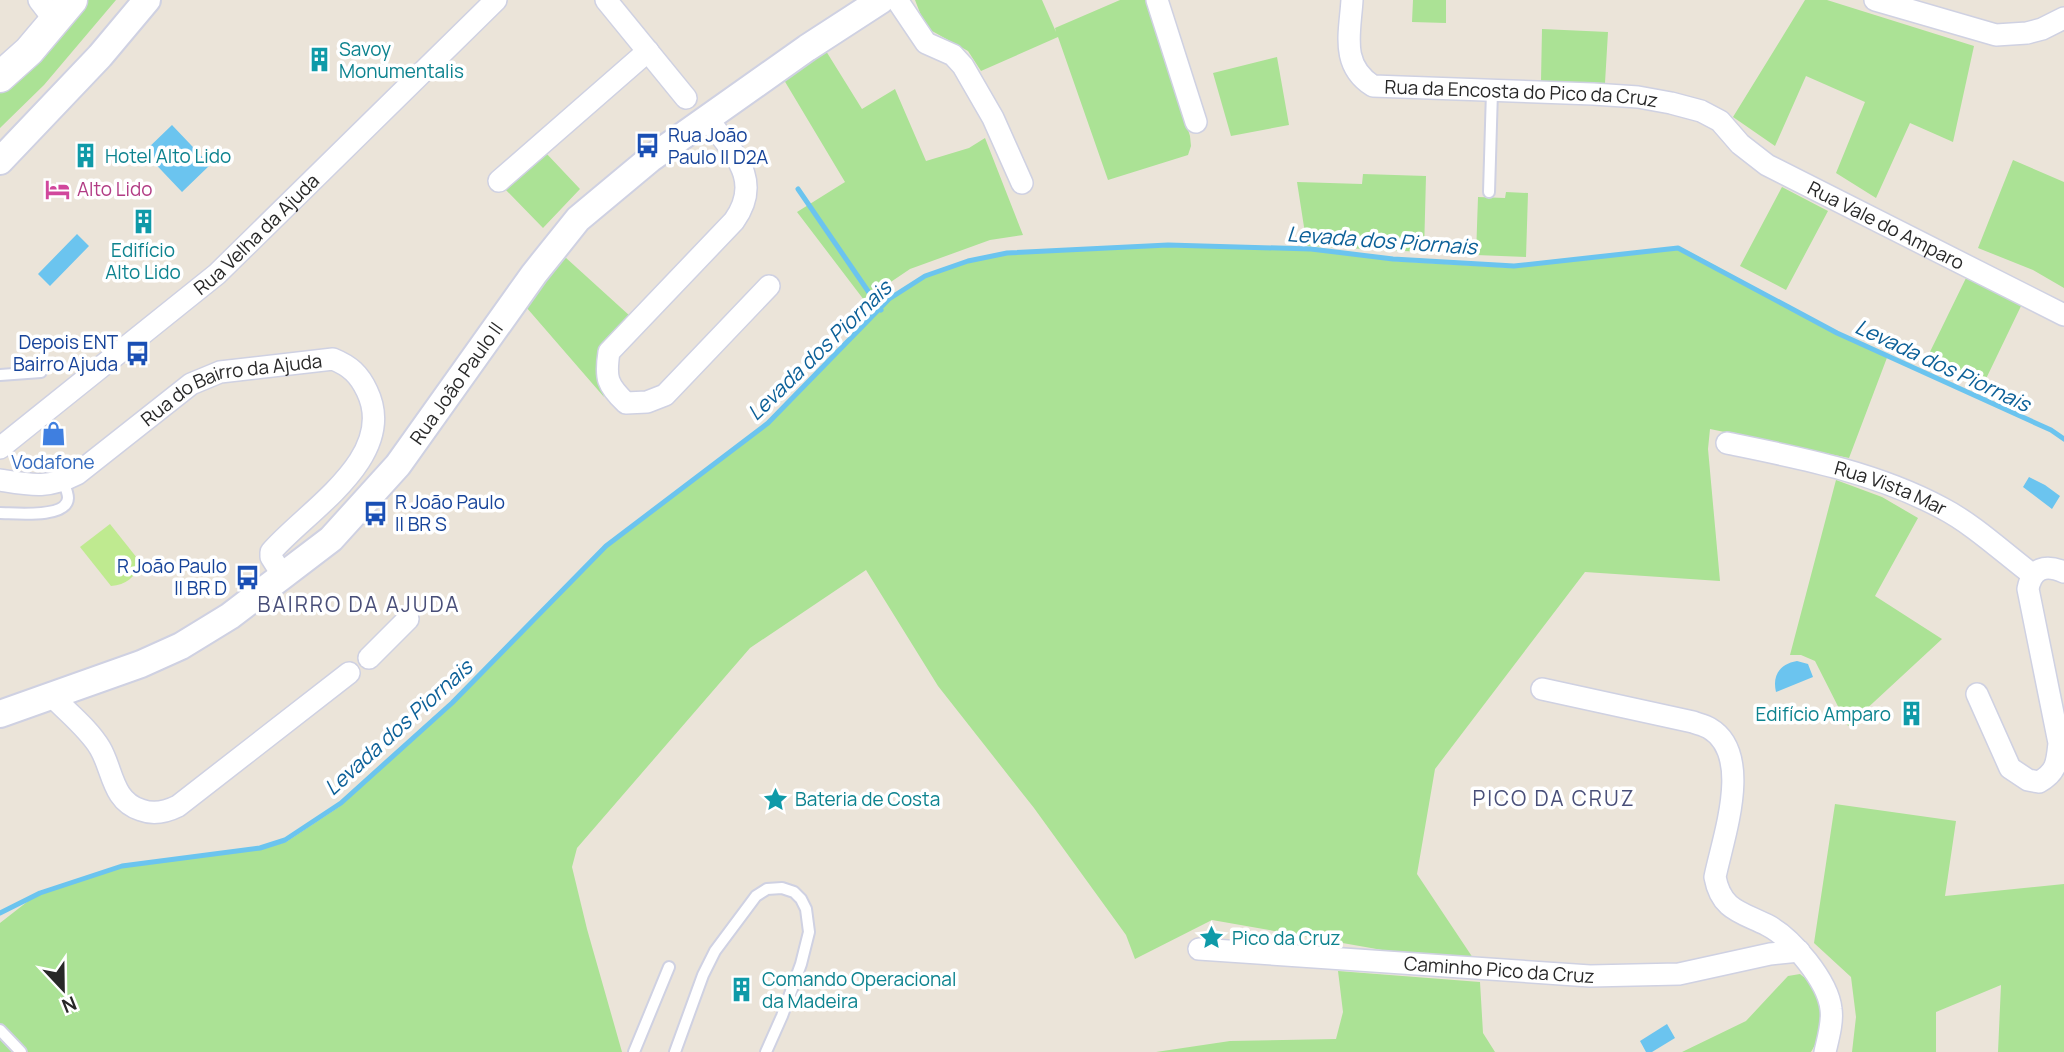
<svg xmlns="http://www.w3.org/2000/svg" width="2064" height="1052" viewBox="0 0 2064 1052" font-family="Manrope,sans-serif">
<rect width="100%" height="100%" fill="#ebe4d9"/>
<path fill="#abe295" d="M84 0H116L44 85 0 128V93L10 86Z
M915 0H1042L1056 32 1055 28 1120 0H1146L1190 136 1191 146 1188 155 1108 180 1058 37 981 71 968 51 932 31 922 18Z
M1413 0H1446V23L1412 22Z
M1805 0H1827L1974 46 1953 142 1910 123 1876 198 1836 173 1865 102 1806 76 1775 146 1733 117Z
M1542 29 1608 32 1605 83 1541 81Z
M826 51 862 109 895 89 926 161 969 148 985 138 1023 235 990 240 910 269 864 300 797 212 845 182 784 80Z
M1277 57 1289 125 1231 136 1213 73Z
M546 153 580 189 543 228 505 189Z
M2013 160 2064 182V288L2033 270 1978 248Z
M1363 174 1426 176 1424 252 1307 246 1297 182 1362 184Z
M1782 187 1828 211 1786 290 1740 266Z
M1506 192 1528 193 1526 257 1476 255 1478 197 1505 198Z
M1167 247 1311 250 1393 261 1514 268 1678 248 1688 251 1838 332 1888 355 1849 458 1710 429 1708 449 1720 581 1585 572 1435 769 1417 874 1479 967 1212 920 1135 959 1126 935 1034 808 938 686 866 570 750 648 577 848 572 867 587 929 622 1052H0V923L41 891 123 864 261 849 286 842 339 807 453 704 607 547 768 424 890 300 926 277 969 262 1008 254Z
M565 257 630 316 607 340 596 369 604 397 526 307Z
M1966 278 2022 304 1983 385 1927 358Z
M1836 480 1882 497 1918 518 1875 596 1942 639 1848 726 1815 661 1801 655H1790Z
M1835 804 1956 821 1945 896 2064 884V1052H1998L2001 985 1936 1012V1052H1852L1856 1017 1851 977 1814 943Z
M1338 971 1480 982 1483 1033 1495 1052H1156L1230 1041 1336 1039 1343 1012Z
M1800 974C1805 978 1812 983 1817 989 1829 1005 1821 1036 1811 1052H1682L1746 1021 1788 976Z"/>
<path fill="#bfea90" d="M110 524 141 563C135 577 126 585 111 586L80 547Z"/>
<path fill="#6bc4ef" d="M172 125 210 165 182 192 144 152Z
M77 234 89 246 50 286 38 274Z
M2029 477 2045 485 2060 496 2052 509 2023 487Z
M1797 661 1808 664 1813 677 1776 692C1772 675 1780 664 1797 661Z
M1667 1024 1675 1038 1652 1052H1646L1640 1041Z"/>
<g fill="none" stroke-linecap="round" stroke-linejoin="round">
<path stroke="#6bc4ef" stroke-width="5" d="M798 189 881 310
M0 913 40 893 122 866 260 848 285 840 341 803 452 703 606 546 768 423 889 299 925 276 968 261 1007 253 1168 245 1311 249 1393 259 1514 266 1678 248 1837 333 2051 430 2064 439"/>
<defs>
<path id="service" d="M1489 192 1492 91
M0 375 41 372
M0 513C14 513 67 519 68 498 68 493 65 486 63 481
M0 1030 21 1052
M634 1052 669 967
M675 1052 703 975 715 951 756 896 767 889 782 888 794 892 801 899 806 909 809 932 801 964 782 1016 766 1052"/>
<g id="minor">
<path d="M39 0 56 22"/>
<path d="M606 0 686 98"/>
<path d="M897 0 926 43 953 55 963 66 993 118 1022 183"/>
<path d="M1157 0 1196 122"/>
<path id="s1" d="M1352 0C1350 33 1340 65 1373 86L1593 94 1638 97 1671 103 1701 111 1720 121 1740 144 1767 165 2064 315"/>
<path d="M1875 0 1996 35 2027 33 2042 29 2064 18"/>
<path d="M707 118C732 152 764 179 734 221L609 352C605 378 607 385 626 403L647 402 665 395 769 286"/>
<path d="M499 181 648 51"/>
<path id="s2" d="M1727 443C1800 458 1875 472 1942 508 1973 524 2004 553 2033 575"/>
<path id="s3" d="M0 448 217 274 496 0"/>
<path id="s4" d="M0 480C31 485 48 489 77 474L191 384 220 372 333 359C350 366 359 374 367 391 399 457 306 511 271 552V557L283 576"/>
<path d="M369 658 408 619"/>
<path d="M1542 689 1693 722C1698 724 1704 725 1709 728 1754 754 1723 837 1715 877 1721 910 1741 912 1767 925 1791 937 1828 981 1831 1009 1833 1022 1828 1039 1825 1052"/>
<path d="M1977 694 2010 768 2028 780 2039 782C2057 772 2057 762 2059 743L2028 589C2032 568 2045 564 2064 572"/>
<path d="M51 695C67 712 88 728 100 748 113 770 112 801 141 810 154 815 166 812 178 806L349 673"/>
<path id="s5" d="M1199 949 1590 976 1679 974 1770 954 1799 951"/>
</g>
<g id="tertiary">
<path d="M0 161 100 56 147 0"/>
<path id="s6" d="M0 714 141 664 181 646 230 616 331 539 398 465 534 274 578 219 650 159 807 48 881 0"/>
</g>
<path id="secondary" d="M0 77 29 51 72 0"/>
</defs>
<use href="#service" stroke="#cfd1e2" stroke-width="14"/>
<use href="#minor" stroke="#cfd1e2" stroke-width="24"/>
<use href="#tertiary" stroke="#cfd1e2" stroke-width="30"/>
<use href="#secondary" stroke="#cfd1e2" stroke-width="33"/>
<use href="#service" stroke="#fff" stroke-width="10"/>
<use href="#minor" stroke="#fff" stroke-width="21"/>
<use href="#tertiary" stroke="#fff" stroke-width="26"/>
<use href="#secondary" stroke="#fff" stroke-width="30"/>
</g>
<defs>
<symbol id="building-bare" viewBox="-9 -9 18 18"><path d="M-4-6H4V6H1V3H-1V6H-4ZM-2.5-4.3h1.7v1.8h-1.7ZM.8-4.3h1.7v1.8H.8ZM-2.5-1h1.7V.8h-1.7ZM.8-1h1.7V.8H.8Z" fill="#0f9aa8" stroke="#fff" stroke-width="2.5" paint-order="stroke"/></symbol>
<symbol id="bus-bare" viewBox="-9 -9 18 18"><path d="M-5-6H5V4H4V6H2V4H-2V6H-4V4H-5ZM-3.5-4V0h7V-4ZM-3.5 1.2v1.5H-2V1.2ZM2 1.2v1.5H3.5V1.2Z" fill="#1a4fb4" stroke="#fff" stroke-width="2.5" paint-order="stroke"/></symbol>
<symbol id="hotel-bare" viewBox="-9 -9 18 18"><path d="M-6-4.5h1.5V1H6V5H4.5V3h-9V5H-6ZM-4 0a1.8 1.8 0 1 1 3.6 0ZM.5 0V-2.5h3Q6-2.5 6 0Z" fill="#d1479c" stroke="#fff" stroke-width="2.5" paint-order="stroke"/></symbol>
<symbol id="shop-bare" viewBox="-9 -9 18 18"><path d="M-5-2.5h2.3a2.7 3.5 0 0 1 5.4 0H5L5.5 6h-11ZM-1.5-2.5h3a1.5 2.3 0 0 0-3 0Z" fill="#3f7fe0" stroke="#fff" stroke-width="2.5" paint-order="stroke"/></symbol>
<symbol id="sight-bare" viewBox="-9 -9 18 18"><path d="M0-6L1.8-2.2L6-1.7L2.9 1.2L3.7 5.4L0 3.3L-3.7 5.4L-2.9 1.2L-6-1.7L-1.8-2.2Z" fill="#0f9aa8" stroke="#fff" stroke-width="2.5" paint-order="stroke"/></symbol>
</defs>
<g fill-rule="evenodd">
<use href="#building-bare" x="302" y="42" width="35" height="35"/>
<use href="#bus-bare" x="630" y="128" width="35" height="35"/>
<use href="#building-bare" x="68" y="138" width="35" height="35"/>
<use href="#hotel-bare" x="40" y="172" width="35" height="35"/>
<use href="#building-bare" x="126" y="204" width="35" height="35"/>
<use href="#bus-bare" x="120" y="336" width="35" height="35"/>
<use href="#shop-bare" x="36" y="416" width="35" height="35"/>
<use href="#bus-bare" x="358" y="496" width="35" height="35"/>
<use href="#bus-bare" x="230" y="560" width="35" height="35"/>
<use href="#building-bare" x="1894" y="696" width="35" height="35"/>
<use href="#sight-bare" x="758" y="782" width="35" height="35"/>
<use href="#sight-bare" x="1194" y="920" width="35" height="35"/>
<use href="#building-bare" x="724" y="972" width="35" height="35"/>
</g>
<g text-anchor="middle" dominant-baseline="central" stroke-width="7" stroke-linejoin="round" paint-order="stroke">
<g font-size="19" fill="#0d838f" stroke="#fff" text-anchor="start">
<text x="339" y="49">Savoy<tspan x="339" dy="22">Monumentalis</tspan></text>
<text x="105" y="156">Hotel Alto Lido</text>
<text x="143" y="250" text-anchor="middle">Edifício<tspan x="143" dy="22">Alto Lido</tspan></text>
<text x="1891" y="714" text-anchor="end">Edifício Amparo</text>
<text x="795" y="799">Bateria de Costa</text>
<text x="1232" y="938">Pico da Cruz</text>
<text x="762" y="979">Comando Operacional<tspan x="762" dy="22">da Madeira</tspan></text>
</g>
<g font-size="19" fill="#282828" stroke="#fff">
<text stroke="none"><textPath href="#s1" startOffset="243">Rua da Encosta do Pico da Cruz</textPath></text>
<text stroke="none"><textPath href="#s1" startOffset="644">Rua Vale do Amparo</textPath></text>
<text stroke="none"><textPath href="#s3" startOffset="334">Rua Velha da Ajuda</textPath></text>
<text stroke="none"><textPath href="#s6" startOffset="578">Rua João Paulo II</textPath></text>
<text stroke="none"><textPath href="#s4" startOffset="261">Rua do Bairro da Ajuda</textPath></text>
<text stroke="none"><textPath href="#s2" startOffset="170">Rua Vista Mar</textPath></text>
<text stroke="none"><textPath href="#s5" startOffset="301">Caminho Pico da Cruz</textPath></text>
</g>
<g font-size="19" fill="#164399" stroke="#fff" text-anchor="start">
<text x="668" y="135">Rua João<tspan x="668" dy="22">Paulo II D2A</tspan></text>
<text x="118" y="342" text-anchor="end">Depois ENT<tspan x="118" dy="22">Bairro Ajuda</tspan></text>
<text x="395" y="502">R João Paulo<tspan x="395" dy="22">II BR S</tspan></text>
<text x="227" y="566" text-anchor="end">R João Paulo<tspan x="227" dy="22">II BR D</tspan></text>
</g>
<g font-size="19" fill="#b23c85" stroke="#fff" text-anchor="start">
<text x="77" y="189">Alto Lido</text>
</g>
<g font-size="19" fill="#366cbe" stroke="#fff">
<text x="53" y="462">Vodafone</text>
</g>
<g font-size="21" font-style="italic" fill="#0c6098" stroke="#fff">
<text transform="translate(1382 240) rotate(4)">Levada dos Piornais</text>
<text transform="translate(819 350) rotate(-44)">Levada dos Piornais</text>
<text transform="translate(1943 365) rotate(25)">Levada dos Piornais</text>
<text transform="translate(398 727) rotate(-42)">Levada dos Piornais</text>
</g>
<g font-size="21" letter-spacing="2" fill="#494f79" stroke="#fff">
<text x="359" y="604">BAIRRO DA AJUDA</text>
<text x="1554" y="798">PICO DA CRUZ</text>
</g>
</g>
<g transform="translate(63 989) rotate(158)" stroke="#ffffff" stroke-width="5" paint-order="stroke">
<path d="M0-5L12 26L0 18L-12 26Z" fill="#282828"/>
<text y="-10" font-size="19" font-weight="bold" text-anchor="middle" fill="#282828">N</text>
</g>
</svg>
